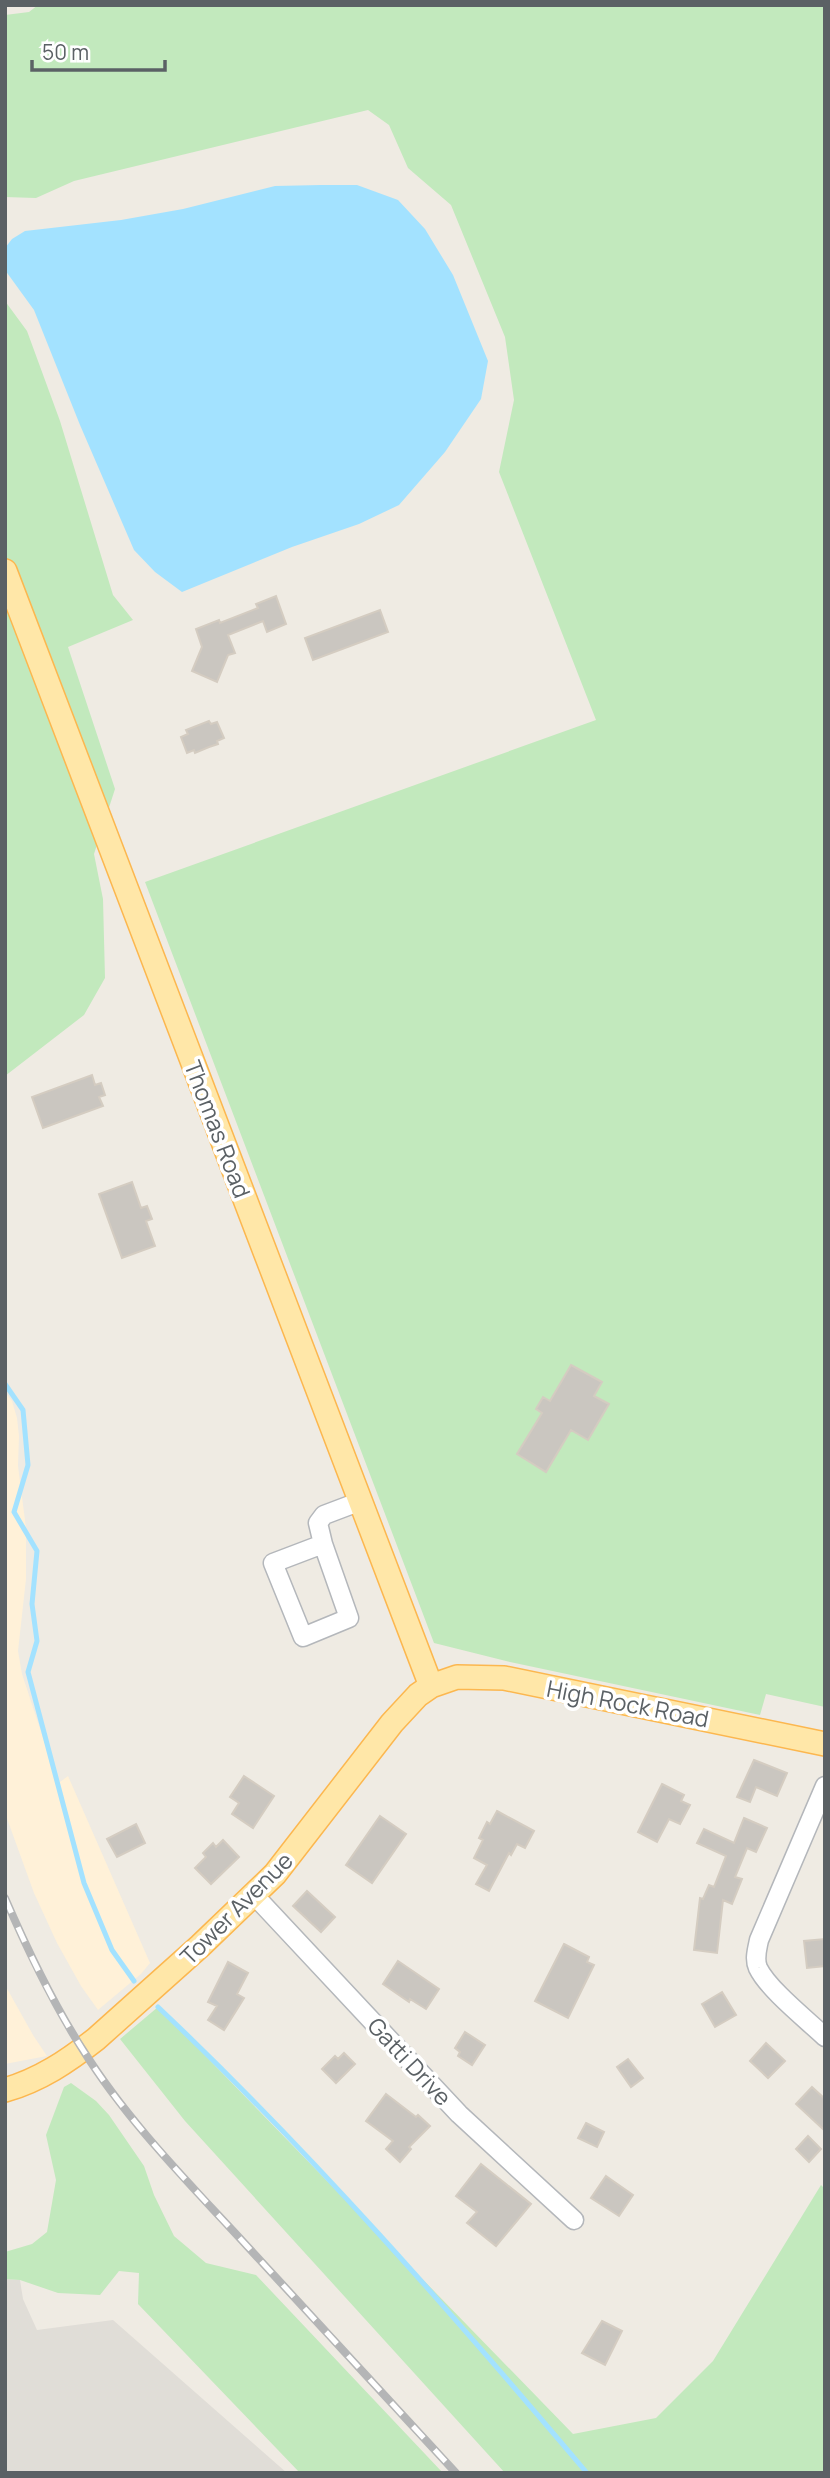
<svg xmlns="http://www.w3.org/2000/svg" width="830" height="2478" viewBox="0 0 830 2478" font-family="Manrope,sans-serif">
<rect width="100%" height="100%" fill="#efebe3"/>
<path fill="#fff1d8" d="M5 1392 12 1401 17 1418 19 1436 18 1466 26 1528V1579L18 1651 22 1674 54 1771 60 1782 68 1776 150 1963 141 1974 98 2010 81 1986 57 1943 34 1893 5 1813Z
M5 1985 33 2035 47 2056 5 2064Z"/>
<path fill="#e0ddd7" d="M5 2279 20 2280 23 2299 37 2330 113 2320 287 2473H5Z"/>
<path fill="#c2e9bd" d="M38 5H825V1707L766 1694 760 1715 510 1662 434 1643 145 882 596 720 499 472 514 400 505 337 451 205 408 168 389 125 368 110 74 181 36 198 5 197V15L29 12Z
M5 301 27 331 60 421 113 595 133 620 68 647 115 789 94 854 103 899 105 978 84 1015 5 1076Z
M158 2007 573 2434 656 2418 713 2361 821 2185 825 2189V2473H505L185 2121 120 2039Z
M71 2083 96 2101 109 2115 144 2166 154 2195 174 2236 206 2263 256 2275 443 2473H300L138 2304 139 2273 119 2271 100 2295 58 2293 20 2280 5 2279V2252L32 2244 47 2232 56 2180 46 2135 64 2087Z"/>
<path fill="#a3e2ff" d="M321 185H357L398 200 425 229 453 275 488 361 481 399 445 452 399 505 359 524 292 547 182 592 155 572 134 550 80 425 34 310 5 270V248L12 239 25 231 121 220 183 209 275 186Z"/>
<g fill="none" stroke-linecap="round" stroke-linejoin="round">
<path stroke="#a3e2ff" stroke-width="5" d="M5 1384 23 1410 28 1465 14 1512 37 1551 32 1604 37 1641 28 1672 84 1883 112 1950 134 1981
M158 2007C311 2152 451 2312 587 2473"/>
</g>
<path fill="#cac6c0" stroke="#d4ccc1" stroke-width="2" d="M276 596 286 624 267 632 263 621 228 635 235 653 228 655 217 682 192 671 202 647 196 629 219 620 220 623 258 608 256 604Z
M380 610 388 632 313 660 305 638Z
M209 721 211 724 217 722 224 738 217 741 218 744 209 747 195 753 194 750 187 753 181 737 188 734 186 730Z
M92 1075 95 1085 101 1083 105 1095 99 1097 103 1106 43 1128 32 1097Z
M132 1182 141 1208 147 1206 152 1219 146 1221 155 1246 122 1258 99 1194Z
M571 1365 602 1382 594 1396 609 1404 588 1440 571 1430 546 1472 517 1454 542 1413 536 1409 543 1397 550 1401Z
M754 1760 787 1773 777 1796 756 1787 750 1802 737 1797Z
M244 1776 274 1796 253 1828 232 1814 239 1803 230 1797Z
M662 1784 684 1795 681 1801 690 1805 680 1824 669 1819 657 1842 638 1832Z
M497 1811 534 1831 525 1848 517 1844 511 1855 509 1853 489 1891 476 1884 487 1865 474 1858 483 1840 479 1838 487 1822 490 1824Z
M380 1816 406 1834 372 1883 346 1865Z
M744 1818 767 1828 756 1852 747 1848 735 1877 742 1879 732 1904 723 1900 717 1953 694 1950 700 1898 703 1899 709 1885 714 1887 726 1856 697 1843 704 1829 734 1843Z
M136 1824 145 1843 117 1857 107 1839Z
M223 1840 239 1857 211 1884 195 1868 206 1857 203 1853 213 1843 216 1847Z
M307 1891 335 1917 321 1932 293 1906Z
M825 1939V1966L807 1968 804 1941Z
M564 1944 589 1957 587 1962 594 1965 568 2018 535 2001Z
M398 1961 439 1989 426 2009 410 1999 409 2002 383 1984Z
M228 1962 248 1973 237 1994 244 1998 224 2030 208 2020 217 2006 208 2002Z
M722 1992 736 2015 715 2027 702 2004Z
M465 2032 485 2045 472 2065 458 2056 460 2052 455 2048Z
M766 2043 785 2061 768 2078 750 2061Z
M344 2053 355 2064 336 2083 322 2069 335 2056 338 2059Z
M628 2059 643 2078 631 2087 617 2067Z
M812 2087 825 2099V2131L796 2104Z
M386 2094 416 2117 418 2115 430 2126 409 2147 411 2149 400 2162 386 2149 393 2141 366 2121Z
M586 2123 604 2132 597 2147 578 2138Z
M808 2136 821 2149 809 2162 796 2149Z
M481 2164 531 2204 496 2246 467 2223 477 2212 456 2196Z
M606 2176 633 2195 619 2216 591 2198Z
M602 2321 622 2331 605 2365 582 2353Z"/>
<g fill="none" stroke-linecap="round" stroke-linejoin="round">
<defs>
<path id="minor" d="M323 1544 273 1563 303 1637 349 1618 323 1544 318 1523 324 1515 361 1501
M825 1786 759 1940C757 1950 754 1959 758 1968 768 1989 807 2020 825 2037
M254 1895 459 2114 574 2220"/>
<path id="major" d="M5 571 431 1686
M5 2090C40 2080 68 2061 96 2039L200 1946 275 1874 392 1723 418 1695 431 1686 457 1677 504 1678 825 1744"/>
</defs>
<use href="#minor" stroke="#b4b7bb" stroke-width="21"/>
<use href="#major" stroke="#fcb74f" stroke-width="26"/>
<use href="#minor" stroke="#fff" stroke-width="18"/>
<use href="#major" stroke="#ffe7a8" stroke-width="23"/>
<defs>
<path id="rail" d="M5 1898C28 1951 52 2002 83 2050 128 2122 189 2183 247 2246 316 2321 386 2397 456 2473"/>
</defs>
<use href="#rail" stroke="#b4b5b6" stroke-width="8"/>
<use href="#rail" stroke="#fff" stroke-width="5" stroke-dasharray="16" stroke-linecap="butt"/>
</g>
<g text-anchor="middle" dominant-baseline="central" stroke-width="7" stroke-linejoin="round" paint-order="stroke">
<g font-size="23" fill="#5b6165" stroke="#fff">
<text transform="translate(218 1129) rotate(69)">Thomas Road</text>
<text transform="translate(628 1703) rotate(11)">High Rock Road</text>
<text transform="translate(236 1908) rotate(-45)">Tower Avenue</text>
<text transform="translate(410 2061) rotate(47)">Gatti Drive</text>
</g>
</g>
<rect width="830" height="2478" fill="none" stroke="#5b6165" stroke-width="14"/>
<path d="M32 60v10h133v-10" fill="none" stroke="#5b6165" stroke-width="3.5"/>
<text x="42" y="60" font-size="21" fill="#5b6165" stroke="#ffffff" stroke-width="5" paint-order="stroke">50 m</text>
</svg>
